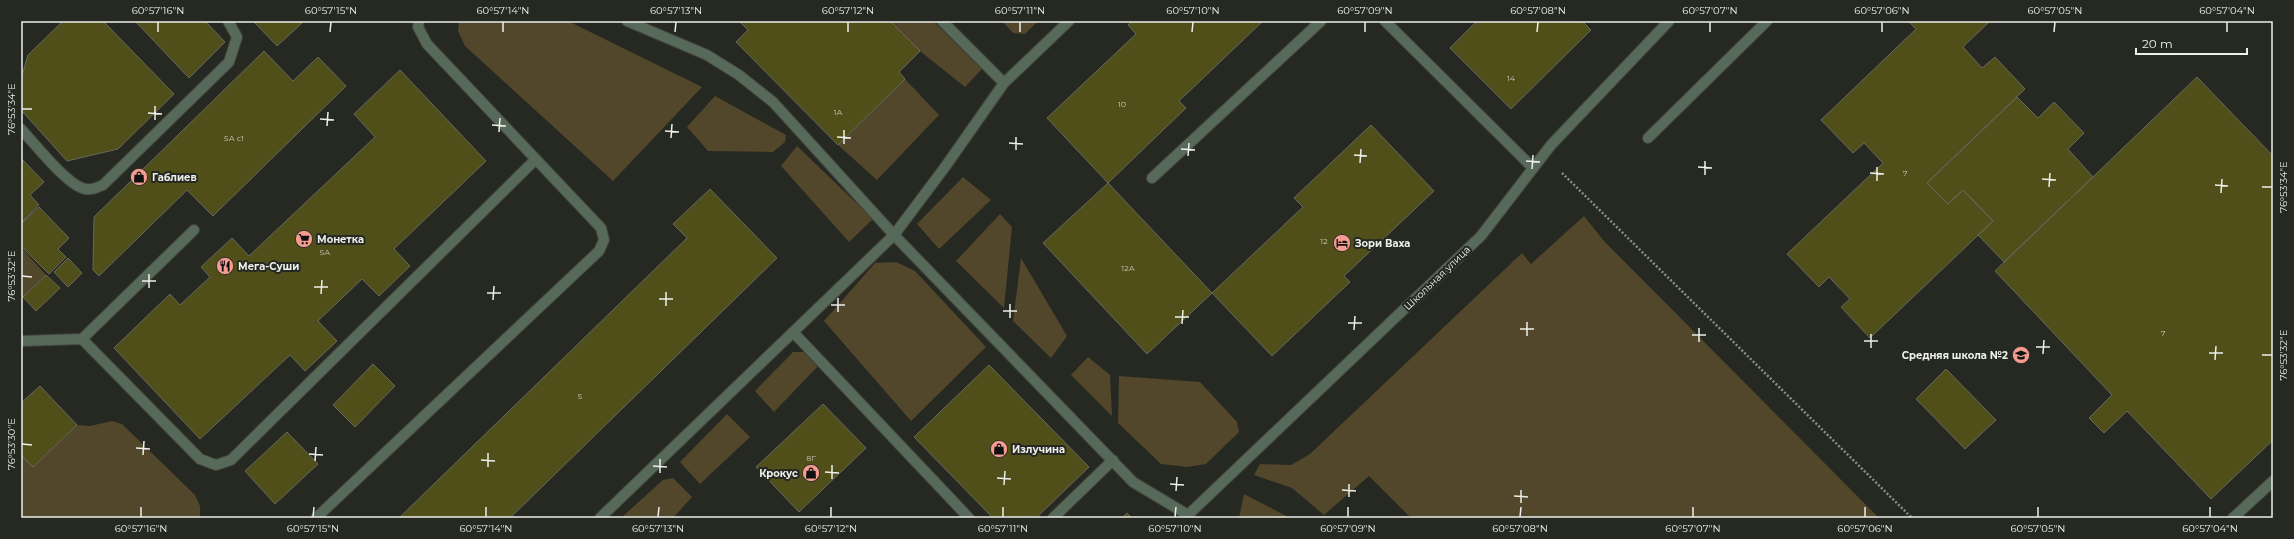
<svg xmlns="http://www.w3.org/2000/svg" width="2294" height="539" viewBox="0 0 2294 539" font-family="Montserrat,sans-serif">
<rect width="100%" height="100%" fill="#262922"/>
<path fill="#52462b" d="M459 21H568L702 87 613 181 465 46 458 31Z
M890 21H933L982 69 965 87 920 51Z
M1002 21H1038L1025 34 1013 33Z
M905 79 939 115 877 180 838 145Z
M715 96 786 135 785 142 773 152 708 151 687 127Z
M797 146 873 219 849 242 781 166Z
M963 177 991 200 939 249 917 224Z
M1000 214 1012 227 1004 308 956 261Z
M1584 216 1604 241 1879 518H1411L1369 476 1324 515 1292 488 1254 475 1260 464 1291 465 1310 454 1522 253 1531 264Z
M21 247 46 275 23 297H21Z
M1021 258 1067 336 1051 358 1013 321Z
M896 262 915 271 986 347 911 421 824 321 875 263Z
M793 352H804L818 366 774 412 755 391Z
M1088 357 1110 375 1112 416 1071 375Z
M1119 376 1200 382 1237 422 1239 432 1206 464 1187 467 1161 464 1118 423Z
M727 414 750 437 700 484 680 462Z
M112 421 122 424 195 495 200 506V518H21V455L33 467 77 425 90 426Z
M673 478 692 497 673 518H621L663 480Z
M1244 494 1290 518H1239Z"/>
<path fill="#504f1a" stroke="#67685f" d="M63 21H103L174 94 118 149 67 161 21 110V79L28 55Z
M135 21H205L225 42 189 78Z
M253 21H300L302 23 277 46Z
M739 21H890L920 51 899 72 905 79 838 145 736 42 748 30Z
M1132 21H1263L1179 101 1186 108 1108 183 1047 118 1136 34 1128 25Z
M1477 21H1582L1591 30 1511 109 1450 48Z
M1908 21H1990L1963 47 1982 68 1995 57 2025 89 1927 183 1948 204 1963 190 1993 221 1870 338 1841 307 1850 299 1829 277 1819 287 1787 254 1883 163 1864 143 1853 153 1821 120 1916 29Z
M264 51 293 81 318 57 346 86 213 216 187 190 99 276 93 270 94 217Z
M400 70 486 161 394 249 410 266 379 296 362 279 318 321 337 341 305 371 290 355 200 439 114 348 170 294 180 305 210 277 201 267 232 238 249 256 375 137 354 114Z
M2197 77 2273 156V440L2211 499 2127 411 2104 433 2089 418 2112 395 1995 271Z
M2017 97 2038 118 2054 102 2084 133 2068 149 2093 177 2004 262 1978 235 1993 221 1963 190 1948 204 1927 183Z
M1371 125 1434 191 1344 276 1350 282 1272 356 1212 293 1303 207 1294 198Z
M21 158 44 182 30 195 39 205 21 223Z
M1108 183 1212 293 1147 354 1043 243Z
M710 189 777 258 510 518H399L687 238 673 224Z
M39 207 69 238 58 249 66 257 49 274 21 246V224Z
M68 258 82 273 68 287 54 272Z
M46 275 60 288 36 311 23 297Z
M373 364 395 386 355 427 333 405Z
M989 365 1089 467 1036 518H993L914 437Z
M1946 369 1996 420 1965 449 1916 399Z
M40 386 77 425 33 467 21 455V403Z
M823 404 866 448 799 512 756 467Z
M287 432 318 464 275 504 245 471Z
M1127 513 1132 518H1122Z"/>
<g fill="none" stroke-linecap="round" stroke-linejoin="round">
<defs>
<path id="service" d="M627 21 707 55 739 75 773 102 894 235 1133 482 1188 515
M942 21 1004 83
M1385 21 1533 168
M21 129C35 144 65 182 82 188 90 191 96 188 103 185L229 62 237 37 228 21
M1648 138 1767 21
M1152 178 1321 21
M793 332 969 518
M82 339 194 230
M21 341 82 339 200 459 216 465 231 460 535 160
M316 518 599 251 604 240 601 228 427 44 418 27 419 21
M600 518 894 235 945 167 1004 83 1069 21
M1053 518 1113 460
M2233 518 2273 481"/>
<path id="minor" d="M1189 518 1188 515 1481 236 1551 145 1669 21"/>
</defs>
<use href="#service" stroke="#42453e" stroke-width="12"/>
<use href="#minor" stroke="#42453e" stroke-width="12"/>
<path stroke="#8b8d87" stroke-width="2.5" stroke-dasharray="2 2" stroke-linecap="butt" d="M1562 173 1912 518"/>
<use href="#service" stroke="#576959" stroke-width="10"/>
<use href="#minor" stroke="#576959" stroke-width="10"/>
</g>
<path fill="none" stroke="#edefea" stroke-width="1.5" d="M158 32V22M330 32 331 22M503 32V22M675 32 676 22M848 32V22M1020 32V22M1192 32 1193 22M1365 32V22M1537 32 1538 22M1710 32V22M1882 32V22M2054 32 2055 22M2227 32V22M22 109H32M148 113 162 114M320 119 334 120M155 120V106M492 125 506 126M327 126 328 112M665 131 679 132M499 132 500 118M837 137 851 138M671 138 672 124M1009 143 1023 144M844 144V130M1181 149 1195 150M1016 150V137M1354 155 1367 156M1188 156 1189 143M1526 161 1540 162M1360 163 1361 149M1698 167 1712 168M1532 169 1533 155M1870 173 1884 174M1705 175V161M2042 179 2056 180M1877 181V167M2215 185 2228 186M2049 187 2050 173M2262 187H2272M2221 193 2222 179M22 276 32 277M142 281H156M314 287H328M149 288V274M487 293H501M321 294 322 280M659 299H673M493 300 494 286M831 305H845M666 306V292M1003 311H1017M838 312V298M1175 317H1189M1010 318V304M1348 323H1362M1182 324 1183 310M1520 329H1534M1354 330 1355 316M1692 335H1706M1527 336V322M1864 341H1878M1699 342V328M2036 347H2050M1871 348V334M2209 353H2223M2043 354 2044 340M2262 355H2272M2215 360 2216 346M22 444 32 445M136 448 150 449M309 454 323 455M143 455 144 441M481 460 495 461M315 461 316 447M653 466 667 467M488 467V453M825 472 839 473M660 473V459M997 478 1011 479M832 479V465M1170 484 1184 485M1004 485 1005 471M1342 490 1356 491M1176 491 1177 477M1514 496 1528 497M1349 497V484M1521 503V490M141 517V507M313 517 314 507M486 517V507M658 517 659 507M831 517V507M1003 517V507M1175 517 1176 507M1348 517V507M1520 517 1521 507M1693 517V507M1865 517V507M2038 517V507M2210 517V507"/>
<defs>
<symbol id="shop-disc" viewBox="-11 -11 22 22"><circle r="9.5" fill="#f59c91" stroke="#262922"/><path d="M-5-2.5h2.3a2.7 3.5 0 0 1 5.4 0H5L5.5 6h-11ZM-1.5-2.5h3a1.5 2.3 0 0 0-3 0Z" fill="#111"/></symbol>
<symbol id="supermarket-disc" viewBox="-11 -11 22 22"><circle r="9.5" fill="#f59c91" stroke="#262922"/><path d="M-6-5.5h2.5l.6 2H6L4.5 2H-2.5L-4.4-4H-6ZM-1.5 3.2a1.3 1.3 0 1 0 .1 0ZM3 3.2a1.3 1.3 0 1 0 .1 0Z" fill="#111"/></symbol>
<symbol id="hotel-disc" viewBox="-11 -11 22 22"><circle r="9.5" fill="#f59c91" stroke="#262922"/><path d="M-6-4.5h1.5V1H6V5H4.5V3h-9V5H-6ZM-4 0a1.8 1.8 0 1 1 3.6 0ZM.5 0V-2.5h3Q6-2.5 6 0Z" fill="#111"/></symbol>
<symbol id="restaurant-disc" viewBox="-11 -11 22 22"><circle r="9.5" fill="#f59c91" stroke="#262922"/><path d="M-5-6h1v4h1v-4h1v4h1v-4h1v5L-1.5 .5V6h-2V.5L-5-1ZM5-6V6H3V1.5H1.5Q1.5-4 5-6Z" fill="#111"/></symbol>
<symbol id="school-disc" viewBox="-11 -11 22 22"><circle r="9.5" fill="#f59c91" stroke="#262922"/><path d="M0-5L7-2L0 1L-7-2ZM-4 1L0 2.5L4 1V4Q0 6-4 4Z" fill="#111"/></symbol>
</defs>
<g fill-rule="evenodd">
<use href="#shop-disc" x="129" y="167" width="20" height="20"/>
<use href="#supermarket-disc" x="294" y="229" width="20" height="20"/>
<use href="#hotel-disc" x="1332" y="233" width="20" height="20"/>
<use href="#restaurant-disc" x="215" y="256" width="20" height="20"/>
<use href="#school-disc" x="2011" y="345" width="20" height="20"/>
<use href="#shop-disc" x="989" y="439" width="20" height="20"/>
<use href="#shop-disc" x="801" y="463" width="20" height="20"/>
</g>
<g text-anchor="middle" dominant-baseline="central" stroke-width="4" stroke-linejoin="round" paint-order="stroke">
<g font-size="8" fill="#c6c7b6">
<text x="1511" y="78">14</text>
<text x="1122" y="104">10</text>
<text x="838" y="112">1А</text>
<text x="234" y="138">5А с1</text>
<text x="1905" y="173">7</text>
<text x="1324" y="241">12</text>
<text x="325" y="252">5А</text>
<text x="1128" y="268">12А</text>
<text x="2163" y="333">7</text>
<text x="580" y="396">5</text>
<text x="811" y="458">8Г</text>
</g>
<g font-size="10" font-weight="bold" fill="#edefea" stroke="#262922" text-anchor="start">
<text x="152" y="177">Габлиев</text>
<text x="317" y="239">Монетка</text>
<text x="1355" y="243">Зори Ваха</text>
<text x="238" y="266">Мега-Суши</text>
<text x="2008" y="355" text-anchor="end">Средняя школа №2</text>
<text x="1012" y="449">Излучина</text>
<text x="798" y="473" text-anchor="end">Крокус</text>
</g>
<g font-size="10" fill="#edefea" stroke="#262922">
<text transform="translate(1437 278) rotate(-44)">Школьная улица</text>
</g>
</g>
<rect width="2294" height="539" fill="none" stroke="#262922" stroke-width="44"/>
<path d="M2136 48v6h111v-6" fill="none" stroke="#edefea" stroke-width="2"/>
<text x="2142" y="48" font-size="12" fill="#edefea" stroke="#262922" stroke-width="3" paint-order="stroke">20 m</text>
<rect x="22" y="22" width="2250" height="495" fill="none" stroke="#edefea" stroke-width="1.5"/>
<g font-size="10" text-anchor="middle" fill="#edefea">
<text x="158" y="14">60°57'16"N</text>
<text x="331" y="14">60°57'15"N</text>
<text x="503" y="14">60°57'14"N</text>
<text x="676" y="14">60°57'13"N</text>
<text x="848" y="14">60°57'12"N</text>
<text x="1020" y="14">60°57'11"N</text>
<text x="1193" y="14">60°57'10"N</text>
<text x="1365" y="14">60°57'09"N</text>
<text x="1538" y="14">60°57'08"N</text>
<text x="1710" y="14">60°57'07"N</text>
<text x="1882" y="14">60°57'06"N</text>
<text x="2055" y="14">60°57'05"N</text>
<text x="2227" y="14">60°57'04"N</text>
<text transform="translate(11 109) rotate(-90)" y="4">76°53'34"E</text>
<text transform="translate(2283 187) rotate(-90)" y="4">76°53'34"E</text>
<text transform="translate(11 276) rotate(-90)" y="4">76°53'32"E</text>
<text transform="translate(2283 355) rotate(-90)" y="4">76°53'32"E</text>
<text transform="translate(11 444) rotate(-90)" y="4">76°53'30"E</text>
<text x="141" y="532">60°57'16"N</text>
<text x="313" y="532">60°57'15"N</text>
<text x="486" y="532">60°57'14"N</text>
<text x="658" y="532">60°57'13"N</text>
<text x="831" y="532">60°57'12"N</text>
<text x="1003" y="532">60°57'11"N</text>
<text x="1175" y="532">60°57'10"N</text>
<text x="1348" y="532">60°57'09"N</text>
<text x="1520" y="532">60°57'08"N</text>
<text x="1693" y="532">60°57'07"N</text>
<text x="1865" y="532">60°57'06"N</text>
<text x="2038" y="532">60°57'05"N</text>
<text x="2210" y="532">60°57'04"N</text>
</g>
</svg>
